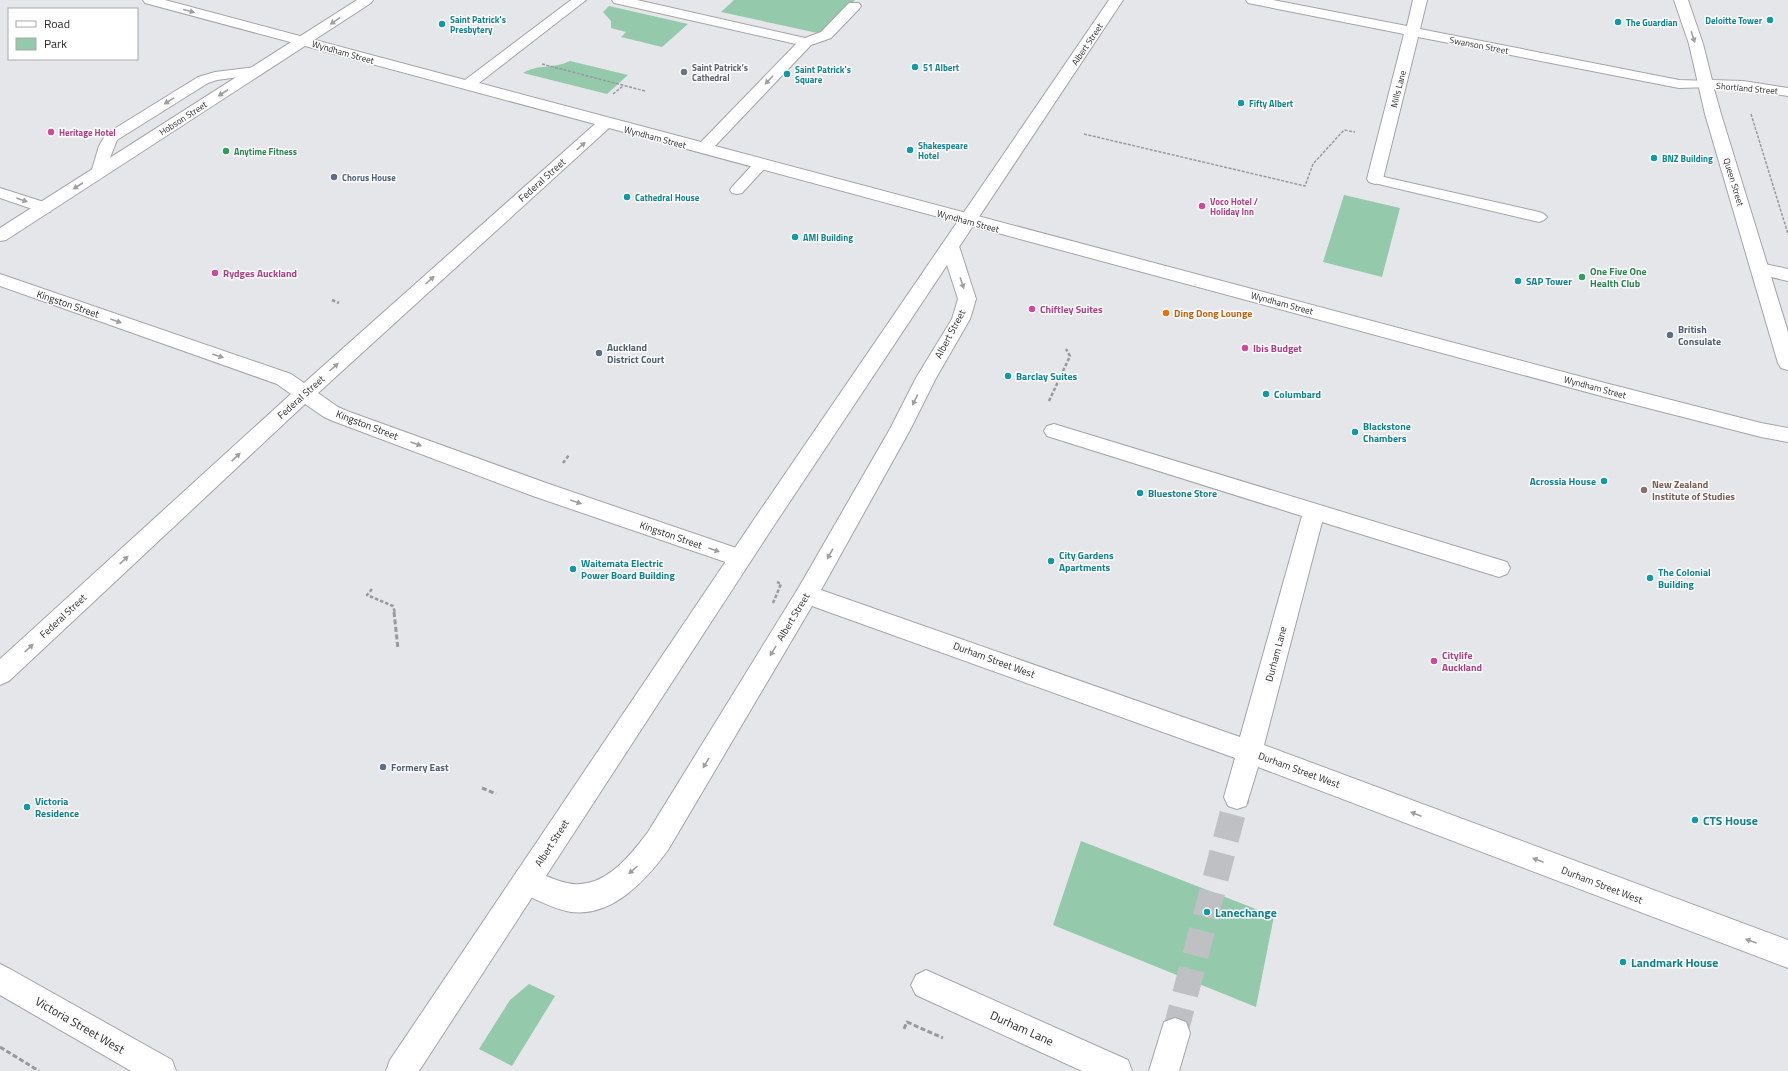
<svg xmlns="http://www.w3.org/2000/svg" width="1788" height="1071" viewBox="0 0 1788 1071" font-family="'Titillium Web',sans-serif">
<rect width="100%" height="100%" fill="#e5e6e9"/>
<path fill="#94c9ac" d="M734 0H855L822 34 721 12Z
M609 6 688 24 662 47 621 37 626 32 611 28V21L603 12Z
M570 61 628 75 607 94 523 73C537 64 554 69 570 61Z
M1344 195 1400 208 1382 277 1323 262Z
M1081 841 1274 916 1256 1007 1053 925Z
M529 984 555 996 512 1066 479 1049 510 1000Z"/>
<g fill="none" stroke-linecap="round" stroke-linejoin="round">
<path stroke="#bfc0c3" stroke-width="26" stroke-dasharray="26 14" stroke-linecap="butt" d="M1175 1033 1237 797"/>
<defs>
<path id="lane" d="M257 67 262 68 264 71 262 74 217 80 208 83 117 140 103 176 98 177 93 176 91 173 99 146 106 134 198 77 215 72Z
M760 161 765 162 767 165 765 168 742 193 737 194 732 193 730 190 732 187 755 162Z
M1375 175 1539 212 1544 214 1547 217 1544 220 1539 222 1370 182 1368 179 1370 176Z"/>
<path id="street" d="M143 0H165L465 80 571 0H586L479 83 701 142 796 44 619 4 614 3 612 0H637L805 38 821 32 849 3H859L861 6 859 9 831 38 811 45 715 146 1605 383 1761 423 1788 428V442L1761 437 1605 397 609 128 318 393 338 407 347 411 549 484 748 552 751 558 748 564 740 567 533 496 333 421 324 417 305 404 9 681 0 685V659L291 394 277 384 0 286V274L291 374 304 383 595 124 145 3Z
M1246 0H1273L1407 26 1413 0H1427L1420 29 1679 80 1711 81 1713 84 1711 87 1679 88 1418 37 1383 179 1381 182 1375 184 1369 182 1367 179 1404 34 1253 4 1248 3Z
M0 188 50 204 52 208 50 212 44 213 0 198Z
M950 241 956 242 959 246 976 299 970 319 936 378 910 430 821 590 1240 737 1302 516 1047 436 1044 431 1047 426 1054 424 1507 562 1510 568 1507 574 1499 577 1322 522 1264 745 1788 940V968L1258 767 1246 806 1237 809 1228 806 1224 797 1235 758 812 606 668 850C646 880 613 917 571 912 553 909 534 898 517 891L513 881 517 871 527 867C540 873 553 880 567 883 603 891 629 857 648 832L799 587 890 429 916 378 952 319 958 299 941 246 944 242Z
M1760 263 1788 269V281L1754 273 1751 269 1754 265Z
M926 970 1128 1060 1132 1071H1082L916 995 911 985 916 975Z
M1175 1018 1186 1022 1190 1033 1179 1071H1149L1164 1022Z"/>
<path id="secondary" d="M1109 0H1123L771 530 419 1071H386L390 1060 755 518Z
M1674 0H1688L1703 44 1712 80 1743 81 1788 88V96L1743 89H1714L1721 114 1788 332V370L1781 368 1778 363 1705 114 1689 44Z
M0 964 10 969 172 1060 176 1071H131L0 995Z"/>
<path id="primary" d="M357 0H373L371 3 6 240 0 241V228Z"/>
</defs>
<use href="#lane" stroke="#a4a4a8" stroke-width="2"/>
<use href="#street" stroke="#a4a4a8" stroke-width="2"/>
<use href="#secondary" stroke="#a4a4a8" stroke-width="2"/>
<use href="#primary" stroke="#a4a4a8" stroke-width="2"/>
<path stroke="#98999c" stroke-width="1.5" stroke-dasharray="3 1.5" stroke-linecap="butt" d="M542 64 645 91
M613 94 623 86
M1751 114 1788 234
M1084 134 1305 186 1313 164 1344 130 1355 132"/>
<path stroke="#98999c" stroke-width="2.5" stroke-dasharray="3.5 2" stroke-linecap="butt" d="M332 300 339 303
M1049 401 1070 356 1066 349
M563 463 569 455
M372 589 367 595 393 606 395 613"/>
<path stroke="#98999c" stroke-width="3" stroke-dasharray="5 2.5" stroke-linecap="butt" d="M394 612 398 649
M482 788 496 794
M904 1029 907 1022 943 1038
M0 1047 39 1071"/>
<use href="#lane" fill="#fff" fill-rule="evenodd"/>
<use href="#street" fill="#fff" fill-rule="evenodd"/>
<use href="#secondary" fill="#fff" fill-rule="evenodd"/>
<use href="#primary" fill="#fff" fill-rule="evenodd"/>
<path stroke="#98999c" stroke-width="2.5" stroke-dasharray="3.5 2" stroke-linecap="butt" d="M773 603 781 584 777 582"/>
</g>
<defs><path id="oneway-solid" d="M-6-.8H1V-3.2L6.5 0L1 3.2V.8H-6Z"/></defs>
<g fill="#9e9f9f">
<use href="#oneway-solid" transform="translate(189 11) rotate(15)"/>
<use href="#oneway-solid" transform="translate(335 21) rotate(146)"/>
<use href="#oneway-solid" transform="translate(1693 37) rotate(72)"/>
<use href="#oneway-solid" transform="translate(769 80) rotate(134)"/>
<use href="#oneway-solid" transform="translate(223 93) rotate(147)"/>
<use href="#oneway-solid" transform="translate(169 101) rotate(148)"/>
<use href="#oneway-solid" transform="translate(581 146) rotate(-42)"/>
<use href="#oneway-solid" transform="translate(78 186) rotate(147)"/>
<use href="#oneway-solid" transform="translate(22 200) rotate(19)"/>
<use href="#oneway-solid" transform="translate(430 280) rotate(-42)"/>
<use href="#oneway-solid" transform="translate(962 283) rotate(72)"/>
<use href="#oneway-solid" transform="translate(116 321) rotate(19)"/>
<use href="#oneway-solid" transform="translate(218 356) rotate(19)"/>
<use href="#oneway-solid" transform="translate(334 367) rotate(-42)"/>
<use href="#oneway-solid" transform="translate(915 400) rotate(116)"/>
<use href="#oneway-solid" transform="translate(416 444) rotate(20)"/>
<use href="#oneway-solid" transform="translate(236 457) rotate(-43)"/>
<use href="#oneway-solid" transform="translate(576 502) rotate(19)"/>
<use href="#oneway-solid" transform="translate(714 550) rotate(19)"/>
<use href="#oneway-solid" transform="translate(830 554) rotate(119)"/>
<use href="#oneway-solid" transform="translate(124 560) rotate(-43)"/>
<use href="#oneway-solid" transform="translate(29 648) rotate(-43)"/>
<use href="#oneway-solid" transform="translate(773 651) rotate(121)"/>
<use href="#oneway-solid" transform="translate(706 763) rotate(121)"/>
<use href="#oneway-solid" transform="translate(1416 814) rotate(-159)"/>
<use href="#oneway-solid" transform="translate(1538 860) rotate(-159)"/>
<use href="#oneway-solid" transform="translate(633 870) rotate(138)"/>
<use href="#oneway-solid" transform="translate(1751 941) rotate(-160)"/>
</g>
<g fill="#0f9aa8" stroke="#fff" stroke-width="1.5">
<circle cx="1770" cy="20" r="4"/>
<circle cx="1618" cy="22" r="4"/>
<circle cx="442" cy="24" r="4"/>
<circle cx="915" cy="67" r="4"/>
<circle cx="787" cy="74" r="4"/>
<circle cx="1241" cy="103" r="4"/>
<circle cx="910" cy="150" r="4"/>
<circle cx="1654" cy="158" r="4"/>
<circle cx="627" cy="197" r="4"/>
<circle cx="795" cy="237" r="4"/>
<circle cx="1518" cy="281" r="4"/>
<circle cx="1008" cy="376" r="4"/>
<circle cx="1266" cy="394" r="4"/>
<circle cx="1355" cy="432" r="4"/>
<circle cx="1604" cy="481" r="4"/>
<circle cx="1140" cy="493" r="4"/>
<circle cx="1051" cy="561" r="4"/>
<circle cx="573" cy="569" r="4"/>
<circle cx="1650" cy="578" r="4"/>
<circle cx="27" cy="807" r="4"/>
<circle cx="1695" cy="820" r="4"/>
<circle cx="1207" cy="912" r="4"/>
<circle cx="1623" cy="962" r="4"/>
</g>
<circle fill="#6b7280" stroke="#fff" stroke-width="1.5" cx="684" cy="72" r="4"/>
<g fill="#d1479c" stroke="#fff" stroke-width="1.5">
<circle cx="51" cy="132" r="4"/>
<circle cx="1202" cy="206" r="4"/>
<circle cx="215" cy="273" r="4"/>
<circle cx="1032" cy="309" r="4"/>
<circle cx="1245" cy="348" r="4"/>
<circle cx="1434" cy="661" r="4"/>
</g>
<g fill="#2e9e5b" stroke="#fff" stroke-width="1.5">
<circle cx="226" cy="151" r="4"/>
<circle cx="1582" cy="277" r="4"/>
</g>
<g fill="#5c6f8a" stroke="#fff" stroke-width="1.5">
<circle cx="334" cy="177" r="4"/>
<circle cx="1670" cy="335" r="4"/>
<circle cx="599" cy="353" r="4"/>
<circle cx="383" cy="767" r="4"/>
</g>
<circle fill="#e8710a" stroke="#fff" stroke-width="1.5" cx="1166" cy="313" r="4"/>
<circle fill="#8d6e63" stroke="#fff" stroke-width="1.5" cx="1644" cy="490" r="4"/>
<g text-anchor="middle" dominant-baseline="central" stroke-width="3" stroke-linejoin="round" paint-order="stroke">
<g font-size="9" font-weight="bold" fill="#0d838f" stroke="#fff" text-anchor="start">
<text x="450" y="19">Saint Patrick's<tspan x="450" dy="10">Presbytery</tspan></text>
<text x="1762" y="20" text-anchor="end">Deloitte Tower</text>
<text x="1626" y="22">The Guardian</text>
<text x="923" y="67">51 Albert</text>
<text x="795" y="69">Saint Patrick's<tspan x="795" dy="10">Square</tspan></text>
<text x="1249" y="103">Fifty Albert</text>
<text x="918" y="145">Shakespeare<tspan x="918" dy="10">Hotel</tspan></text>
<text x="1662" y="158">BNZ Building</text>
<text x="635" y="197">Cathedral House</text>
<text x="803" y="237">AMI Building</text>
</g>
<g font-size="9" fill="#28292a" stroke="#fff">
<text transform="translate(1087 44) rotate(-56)">Albert Street</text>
<text transform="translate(1479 45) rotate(11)">Swanson Street</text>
<text transform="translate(343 52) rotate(16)">Wyndham Street</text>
<text transform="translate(1747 88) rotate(5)">Shortland Street</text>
<text transform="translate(1398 89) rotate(-76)">Mills Lane</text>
<text transform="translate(183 118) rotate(-33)">Hobson Street</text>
<text transform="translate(655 137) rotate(15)">Wyndham Street</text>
<text transform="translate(1734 182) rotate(73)">Queen Street</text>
<text transform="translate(968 221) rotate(15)">Wyndham Street</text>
<text transform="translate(1282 303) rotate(15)">Wyndham Street</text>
<text transform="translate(1595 387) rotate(15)">Wyndham Street</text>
</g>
<g font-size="9" font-weight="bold" fill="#5b616d" stroke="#fff" text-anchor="start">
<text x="692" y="67">Saint Patrick’s<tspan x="692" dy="10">Cathedral</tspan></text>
</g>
<g font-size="9" font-weight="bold" fill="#b23c85" stroke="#fff" text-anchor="start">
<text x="59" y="132">Heritage Hotel</text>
<text x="1210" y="201">Voco Hotel /<tspan x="1210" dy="10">Holiday Inn</tspan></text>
</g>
<g font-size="9" font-weight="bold" fill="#27864d" stroke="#fff" text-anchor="start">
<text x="234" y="151">Anytime Fitness</text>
</g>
<g font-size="9" font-weight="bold" fill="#4e5e75" stroke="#fff" text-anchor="start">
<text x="342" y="177">Chorus House</text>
</g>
<g font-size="10" fill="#28292a" stroke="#fff">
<text transform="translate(542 180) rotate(-42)">Federal Street</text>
<text transform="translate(68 304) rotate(19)">Kingston Street</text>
<text transform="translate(950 334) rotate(-62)">Albert Street</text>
<text transform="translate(301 397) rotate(-42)">Federal Street</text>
<text transform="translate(367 425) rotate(21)">Kingston Street</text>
<text transform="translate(671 535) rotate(19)">Kingston Street</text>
<text transform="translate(63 616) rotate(-43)">Federal Street</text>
<text transform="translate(793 617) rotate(-59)">Albert Street</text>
<text transform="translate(1276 654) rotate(-75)">Durham Lane</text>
<text transform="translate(994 660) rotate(20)">Durham Street West</text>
<text transform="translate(1299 770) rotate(20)">Durham Street West</text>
<text transform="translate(552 843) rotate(-57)">Albert Street</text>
<text transform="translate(1602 885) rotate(21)">Durham Street West</text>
</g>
<g font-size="10" font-weight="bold" fill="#27864d" stroke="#fff" text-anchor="start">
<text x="1590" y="271">One Five One<tspan x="1590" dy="12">Health Club</tspan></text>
</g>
<g font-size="10" font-weight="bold" fill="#b23c85" stroke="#fff" text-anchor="start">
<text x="223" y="273">Rydges Auckland</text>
<text x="1040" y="309">Chiftley Suites</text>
<text x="1253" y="348">Ibis Budget</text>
<text x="1442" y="655">Citylife<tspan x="1442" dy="12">Auckland</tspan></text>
</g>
<g font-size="10" font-weight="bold" fill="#0d838f" stroke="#fff" text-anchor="start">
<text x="1526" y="281">SAP Tower</text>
<text x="1016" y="376">Barclay Suites</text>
<text x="1274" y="394">Columbard</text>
<text x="1363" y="426">Blackstone<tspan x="1363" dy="12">Chambers</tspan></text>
<text x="1596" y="481" text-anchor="end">Acrossia House</text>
<text x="1148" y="493">Bluestone Store</text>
<text x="1059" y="555">City Gardens<tspan x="1059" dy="12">Apartments</tspan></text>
<text x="581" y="563">Waitemata Electric<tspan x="581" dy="12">Power Board Building</tspan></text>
<text x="1658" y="572">The Colonial<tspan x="1658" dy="12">Building</tspan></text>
<text x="35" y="801">Victoria<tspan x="35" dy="12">Residence</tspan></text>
</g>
<g font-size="10" font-weight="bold" fill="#c56008" stroke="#fff" text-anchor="start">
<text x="1174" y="313">Ding Dong Lounge</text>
</g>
<g font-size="10" font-weight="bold" fill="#4e5e75" stroke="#fff" text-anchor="start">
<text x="1678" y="329">British<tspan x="1678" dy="12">Consulate</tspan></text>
<text x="607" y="347">Auckland<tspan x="607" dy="12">District Court</tspan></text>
<text x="391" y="767">Formery East</text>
</g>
<g font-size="10" font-weight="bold" fill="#785e54" stroke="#fff" text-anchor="start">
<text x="1652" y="484">New Zealand<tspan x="1652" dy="12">Institute of Studies</tspan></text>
</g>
<g font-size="12" font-weight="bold" fill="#0d838f" stroke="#fff" text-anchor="start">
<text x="1703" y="820">CTS House</text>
<text x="1215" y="912">Lanechange</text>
<text x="1631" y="962">Landmark House</text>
</g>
<g font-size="12" fill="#28292a" stroke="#fff">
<text transform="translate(80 1025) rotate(30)">Victoria Street West</text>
<text transform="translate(1022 1028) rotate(24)">Durham Lane</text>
</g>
</g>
<rect x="8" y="8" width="130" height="52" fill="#ffffff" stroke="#a9a9aa"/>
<rect x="16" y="21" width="20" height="6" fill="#ffffff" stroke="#a9a9aa"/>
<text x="44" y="28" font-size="12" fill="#28292a">Road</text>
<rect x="16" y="38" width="20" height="12" fill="#94c9ac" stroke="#a9a9aa"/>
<text x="44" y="48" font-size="12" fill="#28292a">Park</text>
</svg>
